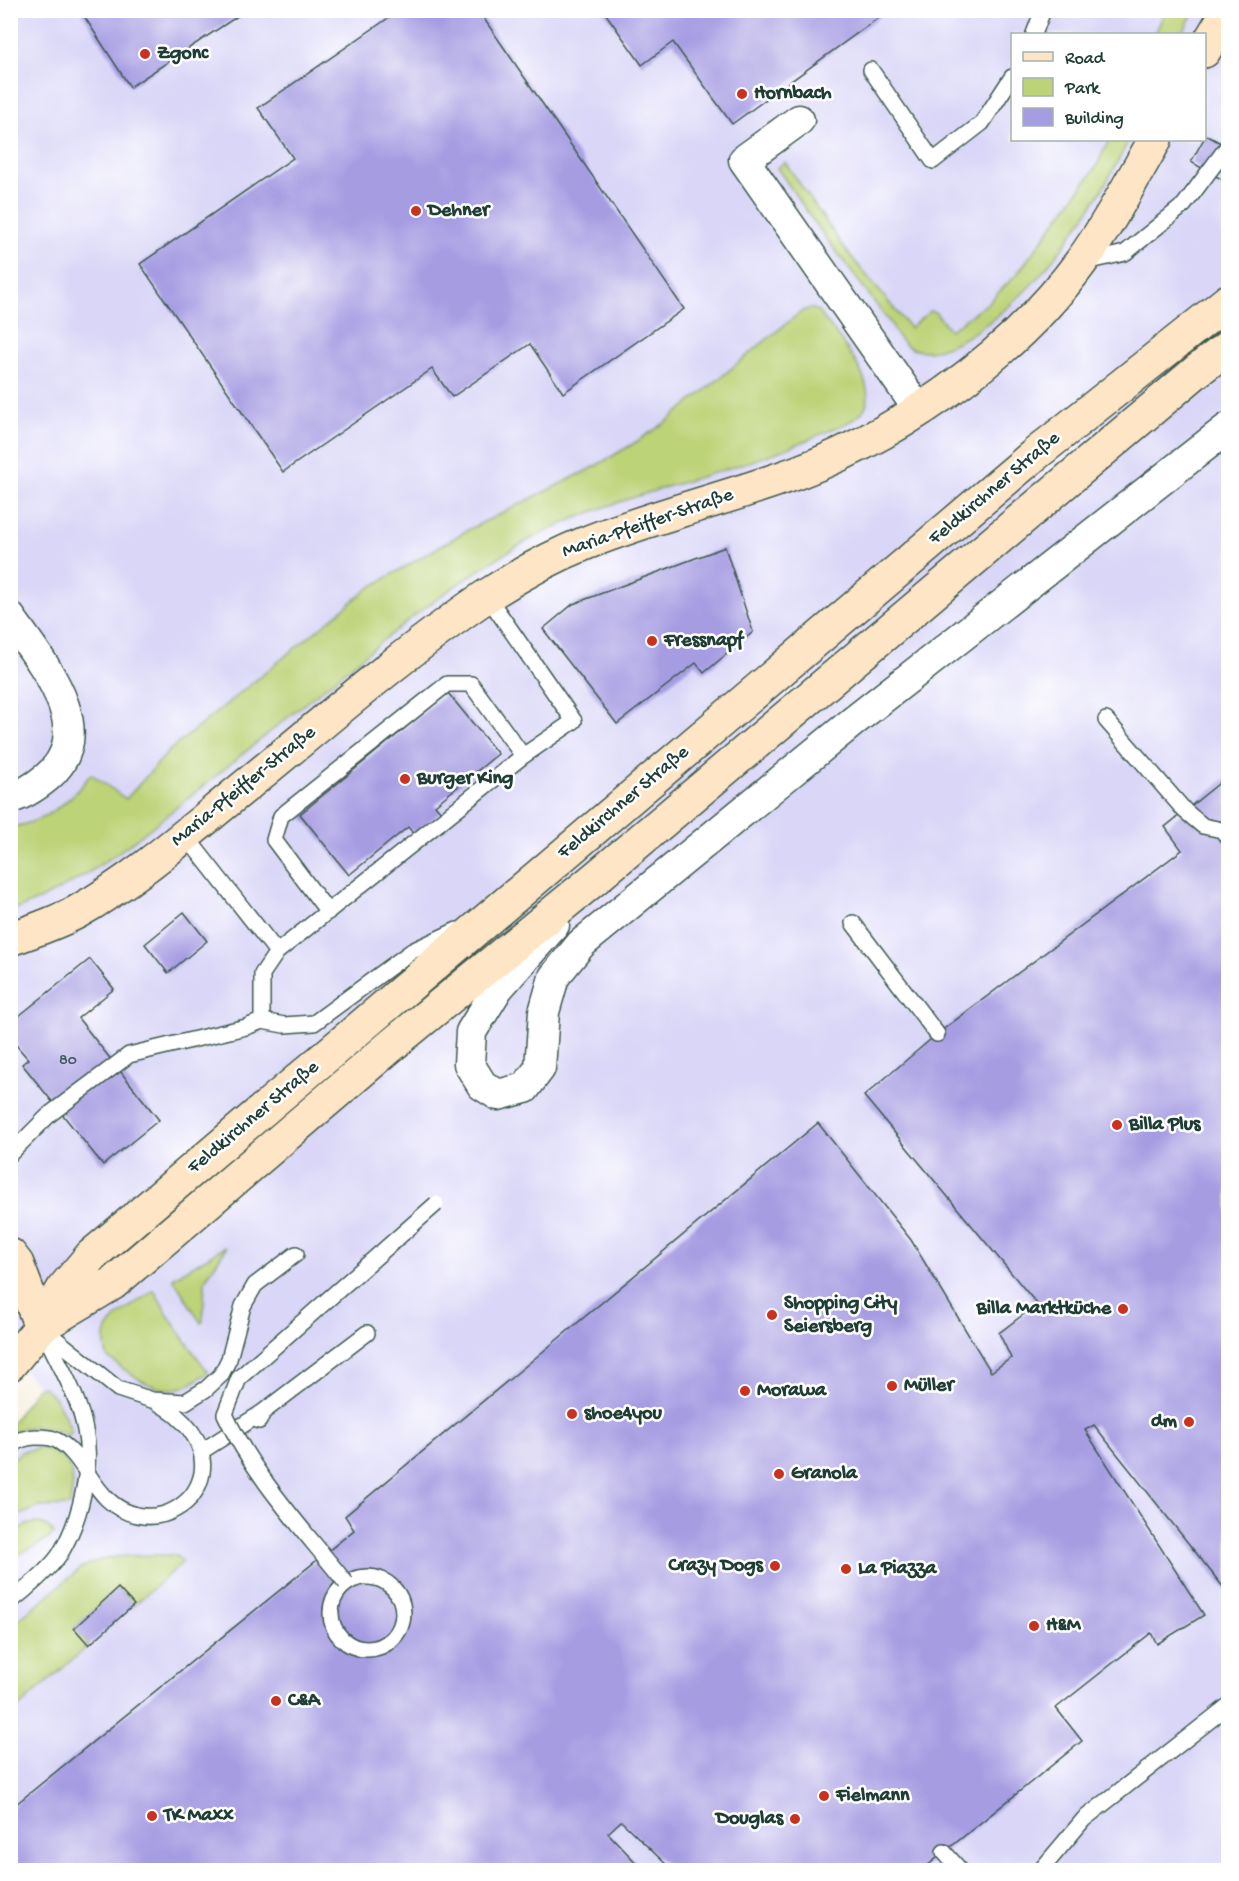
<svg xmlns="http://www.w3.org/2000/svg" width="1239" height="1881" viewBox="0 0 1239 1881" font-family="'Gochi Hand',sans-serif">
<rect width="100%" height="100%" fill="#fff"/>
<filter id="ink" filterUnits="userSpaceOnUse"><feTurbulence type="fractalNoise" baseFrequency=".0167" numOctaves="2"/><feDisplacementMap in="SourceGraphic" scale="12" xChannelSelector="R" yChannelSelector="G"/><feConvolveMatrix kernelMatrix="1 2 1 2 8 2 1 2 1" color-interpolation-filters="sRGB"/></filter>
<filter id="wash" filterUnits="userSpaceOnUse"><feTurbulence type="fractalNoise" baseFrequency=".008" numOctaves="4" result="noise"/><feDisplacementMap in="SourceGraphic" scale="24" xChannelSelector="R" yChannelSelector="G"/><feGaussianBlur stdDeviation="1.35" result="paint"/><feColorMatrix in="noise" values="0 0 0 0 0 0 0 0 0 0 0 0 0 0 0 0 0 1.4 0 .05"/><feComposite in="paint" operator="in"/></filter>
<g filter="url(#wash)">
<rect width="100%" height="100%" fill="#f6efde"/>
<path fill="#d9d6f7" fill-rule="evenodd" d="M11 11H1228V1870H11V1433L38 1386 11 1356ZM1012 34H1204V140H1012Z"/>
<path fill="#bdd378" stroke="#6e8856" stroke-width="1.5" d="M1165 11H1194L1182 34H1155Z
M1109 140H1129C1118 161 1107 184 1093 204 1072 235 1049 268 1022 294 999 316 939 367 907 346 899 340 895 332 891 324L814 222 777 168 785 162 844 248 910 328 930 311 935 312 950 330 988 303 1017 274 1096 167Z
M808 309H814L818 311C833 332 885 387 862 412 853 423 825 432 812 438 717 480 610 493 518 546 458 580 404 623 350 667 302 706 255 744 207 783 146 832 85 885 11 911V827C45 823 71 801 91 774L126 799 170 750 369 588 466 531 594 467 633 444 665 423 782 327 801 312Z
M224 1247 226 1248 205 1280 203 1321 201 1323 173 1278Z
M154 1290 171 1320 208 1372C201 1377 195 1382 188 1385 158 1399 130 1373 107 1357 106 1349 103 1340 106 1332 111 1317 141 1300 154 1290Z
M42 1386C58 1397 64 1415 72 1432L69 1435C47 1427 33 1422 11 1433V1424L36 1389Z
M40 1448C74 1456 76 1473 70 1504L69 1506 39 1507 11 1519V1461L21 1452Z
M36 1523C45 1524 49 1526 54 1534 41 1547 23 1549 11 1560V1533L29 1524Z
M175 1555 183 1562 134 1605 118 1588 75 1628 89 1645 11 1714V1626L81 1568C110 1552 143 1556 175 1555Z"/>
<g id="blocks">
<path fill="#a69ce2" d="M80 10H247L130 87Z
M400 10H478L684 309 563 393 530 344 452 397 432 369 283 472 140 264 293 158 258 108Z
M603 10H889L732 124 673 42 642 65Z
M1206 135 1228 147V183L1191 162Z
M725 547 753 632 704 673 696 663 617 724 543 629 573 604Z
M448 693 498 754 435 805 441 812 414 834 408 827 349 875 300 814Z
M1228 776V1593L1094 1425 1085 1430 1204 1615 1157 1644 1151 1633 1056 1708 1082 1741 922 1870H672L621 1821 608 1833 643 1870H10V1809L354 1530 345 1516 818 1123 911 1240 991 1372 1011 1358 999 1333 1037 1304 864 1096 937 1034 1182 850 1165 827Z
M184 912 207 941 168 973 145 944Z
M90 959 114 989 78 1018 159 1120 103 1165 22 1064 28 1059 10 1038V1023Z
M118 1588 134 1605 89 1645 74 1628Z"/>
</g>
</g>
<g filter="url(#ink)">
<use href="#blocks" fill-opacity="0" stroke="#3f584e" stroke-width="1.5"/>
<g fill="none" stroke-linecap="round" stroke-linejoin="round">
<defs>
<path id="lane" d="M1034 34 1043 10
M871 70 933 161 982 123 1012 77
M1086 262 1125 253 1184 205 1228 146
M1106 720 1185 811 1203 826 1222 830 1228 838
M185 835 277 952
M328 912 274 840 281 816 447 684H471L523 756
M853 923 937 1034
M262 1021V974L277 952 523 756 574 721 487 596
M10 1154 50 1114 129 1055 246 1027 262 1021 284 1025 314 1023 412 951 457 930
M41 1327 118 1389 152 1400 185 1402 206 1389 221 1375 229 1359 243 1306 255 1285 296 1254
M259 1421 263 1412 367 1333
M10 1446C17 1440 28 1437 36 1437 42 1437 49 1437 54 1439 88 1454 92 1506 137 1515 151 1518 164 1516 176 1509 190 1501 199 1489 202 1473 207 1439 181 1416 155 1401
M202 1451 263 1412
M331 1613a36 36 0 1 1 72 0a36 36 0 1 1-72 0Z
M10 1602C24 1591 51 1568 60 1554 80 1521 93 1468 85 1430 79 1396 58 1363 44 1332
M944 1852 960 1870
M1041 1870 1084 1819 1228 1706"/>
<path id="street" d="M799 120 744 160 919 410
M10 617C40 660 102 732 46 778 36 786 23 795 10 798
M554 925 498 988 471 1032 469 1064 482 1085 498 1095 525 1088 540 1068 544 1012 554 977 581 944 855 720 1228 428"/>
<path id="secondary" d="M1204 51 1228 11
M10 939C33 931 56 923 77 912 132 881 183 837 232 797 315 730 397 657 485 597 517 576 551 557 586 543 648 518 713 502 776 480 890 442 1010 359 1081 262 1109 224 1131 181 1155 140
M10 1255 17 1264 41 1327
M45 1324 113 1283 393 1044 598 876 1197 371 1228 347
M10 1364 41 1327 64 1288 91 1256 1033 456 1228 301"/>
</defs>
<use href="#lane" stroke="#3f584e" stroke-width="18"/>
<use href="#street" stroke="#3f584e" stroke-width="33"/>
<use href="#secondary" stroke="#3f584e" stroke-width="36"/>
<use href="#lane" stroke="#fff" stroke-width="15"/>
<use href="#street" stroke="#fff" stroke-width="30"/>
<use href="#secondary" stroke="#fde5c5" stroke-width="33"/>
<defs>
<path id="lane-bridge" d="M346 1583C304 1530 253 1476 225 1414L239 1378 436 1204"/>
</defs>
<use href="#lane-bridge" stroke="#3f584e" stroke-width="18" stroke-linecap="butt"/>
<use href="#lane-bridge" stroke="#fff" stroke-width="15"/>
</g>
</g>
<g fill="#c8321e" stroke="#fff" stroke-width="2">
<circle cx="145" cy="54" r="6"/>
<circle cx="742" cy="94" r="6"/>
<circle cx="416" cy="211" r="6"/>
<circle cx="652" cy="641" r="6"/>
<circle cx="405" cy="779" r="6"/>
<circle cx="1117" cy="1125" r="6"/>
<circle cx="1123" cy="1309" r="6"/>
<circle cx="772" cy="1315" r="6"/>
<circle cx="892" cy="1386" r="6"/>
<circle cx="745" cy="1391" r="6"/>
<circle cx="572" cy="1414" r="6"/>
<circle cx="1189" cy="1422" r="6"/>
<circle cx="779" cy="1474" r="6"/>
<circle cx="775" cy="1566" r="6"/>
<circle cx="846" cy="1569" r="6"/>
<circle cx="1034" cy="1626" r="6"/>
<circle cx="276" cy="1701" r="6"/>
<circle cx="824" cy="1796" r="6"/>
<circle cx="152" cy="1816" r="6"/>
<circle cx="795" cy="1819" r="6"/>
</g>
<g text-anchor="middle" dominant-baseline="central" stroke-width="5" stroke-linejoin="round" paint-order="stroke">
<g font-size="16" fill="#415560">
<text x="68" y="1061">80</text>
</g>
<g font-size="20" font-weight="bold" fill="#1f3d34" stroke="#fff" text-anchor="start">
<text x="157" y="54">Zgonc</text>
<text x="754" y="94">Hornbach</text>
<text x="428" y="211">Dehner</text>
<text x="664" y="641">Fressnapf</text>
<text x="417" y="779">Burger King</text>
<text x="1129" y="1125">Billa Plus</text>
<text x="784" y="1304">Shopping City<tspan x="784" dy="23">Seiersberg</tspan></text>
<text x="1111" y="1309" text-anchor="end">Billa Marktküche</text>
<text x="904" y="1386">Müller</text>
<text x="757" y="1391">Morawa</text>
<text x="584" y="1414">shoe4you</text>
<text x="1177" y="1422" text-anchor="end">dm</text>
<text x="791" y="1474">Granola</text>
<text x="763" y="1566" text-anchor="end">Crazy Dogs</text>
<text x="858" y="1569">La Piazza</text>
<text x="1046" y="1626">H&amp;M</text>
<text x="288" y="1701">C&amp;A</text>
<text x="836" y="1796">Fielmann</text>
<text x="164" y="1816">TK Maxx</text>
<text x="783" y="1819" text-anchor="end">Douglas</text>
</g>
<g font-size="20" fill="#1f3d34" stroke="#fff">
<text transform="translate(995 489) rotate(-40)">Feldkirchner Straße</text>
<text transform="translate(648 524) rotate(-19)">Maria-Pfeiffer-Straße</text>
<text transform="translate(244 787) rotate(-39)">Maria-Pfeiffer-Straße</text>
<text transform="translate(624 803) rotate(-40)">Feldkirchner Straße</text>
<text transform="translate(254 1118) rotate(-40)">Feldkirchner Straße</text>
</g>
</g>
<rect width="1239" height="1881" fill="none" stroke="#fff" stroke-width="36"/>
<rect x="1011" y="33" width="195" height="108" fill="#ffffff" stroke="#a5b1ae" stroke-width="1.5"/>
<rect x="1023" y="52" width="30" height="9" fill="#fde5c5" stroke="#a5b1ae" stroke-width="1.5"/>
<text x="1065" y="63" font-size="18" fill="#1f3d34">Road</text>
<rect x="1023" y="78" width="30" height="18" fill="#bdd378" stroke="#a5b1ae" stroke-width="1.5"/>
<text x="1065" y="93" font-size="18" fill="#1f3d34">Park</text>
<rect x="1023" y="108" width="30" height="18" fill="#a69ce2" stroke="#a5b1ae" stroke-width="1.5"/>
<text x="1065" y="123" font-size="18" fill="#1f3d34">Building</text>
</svg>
